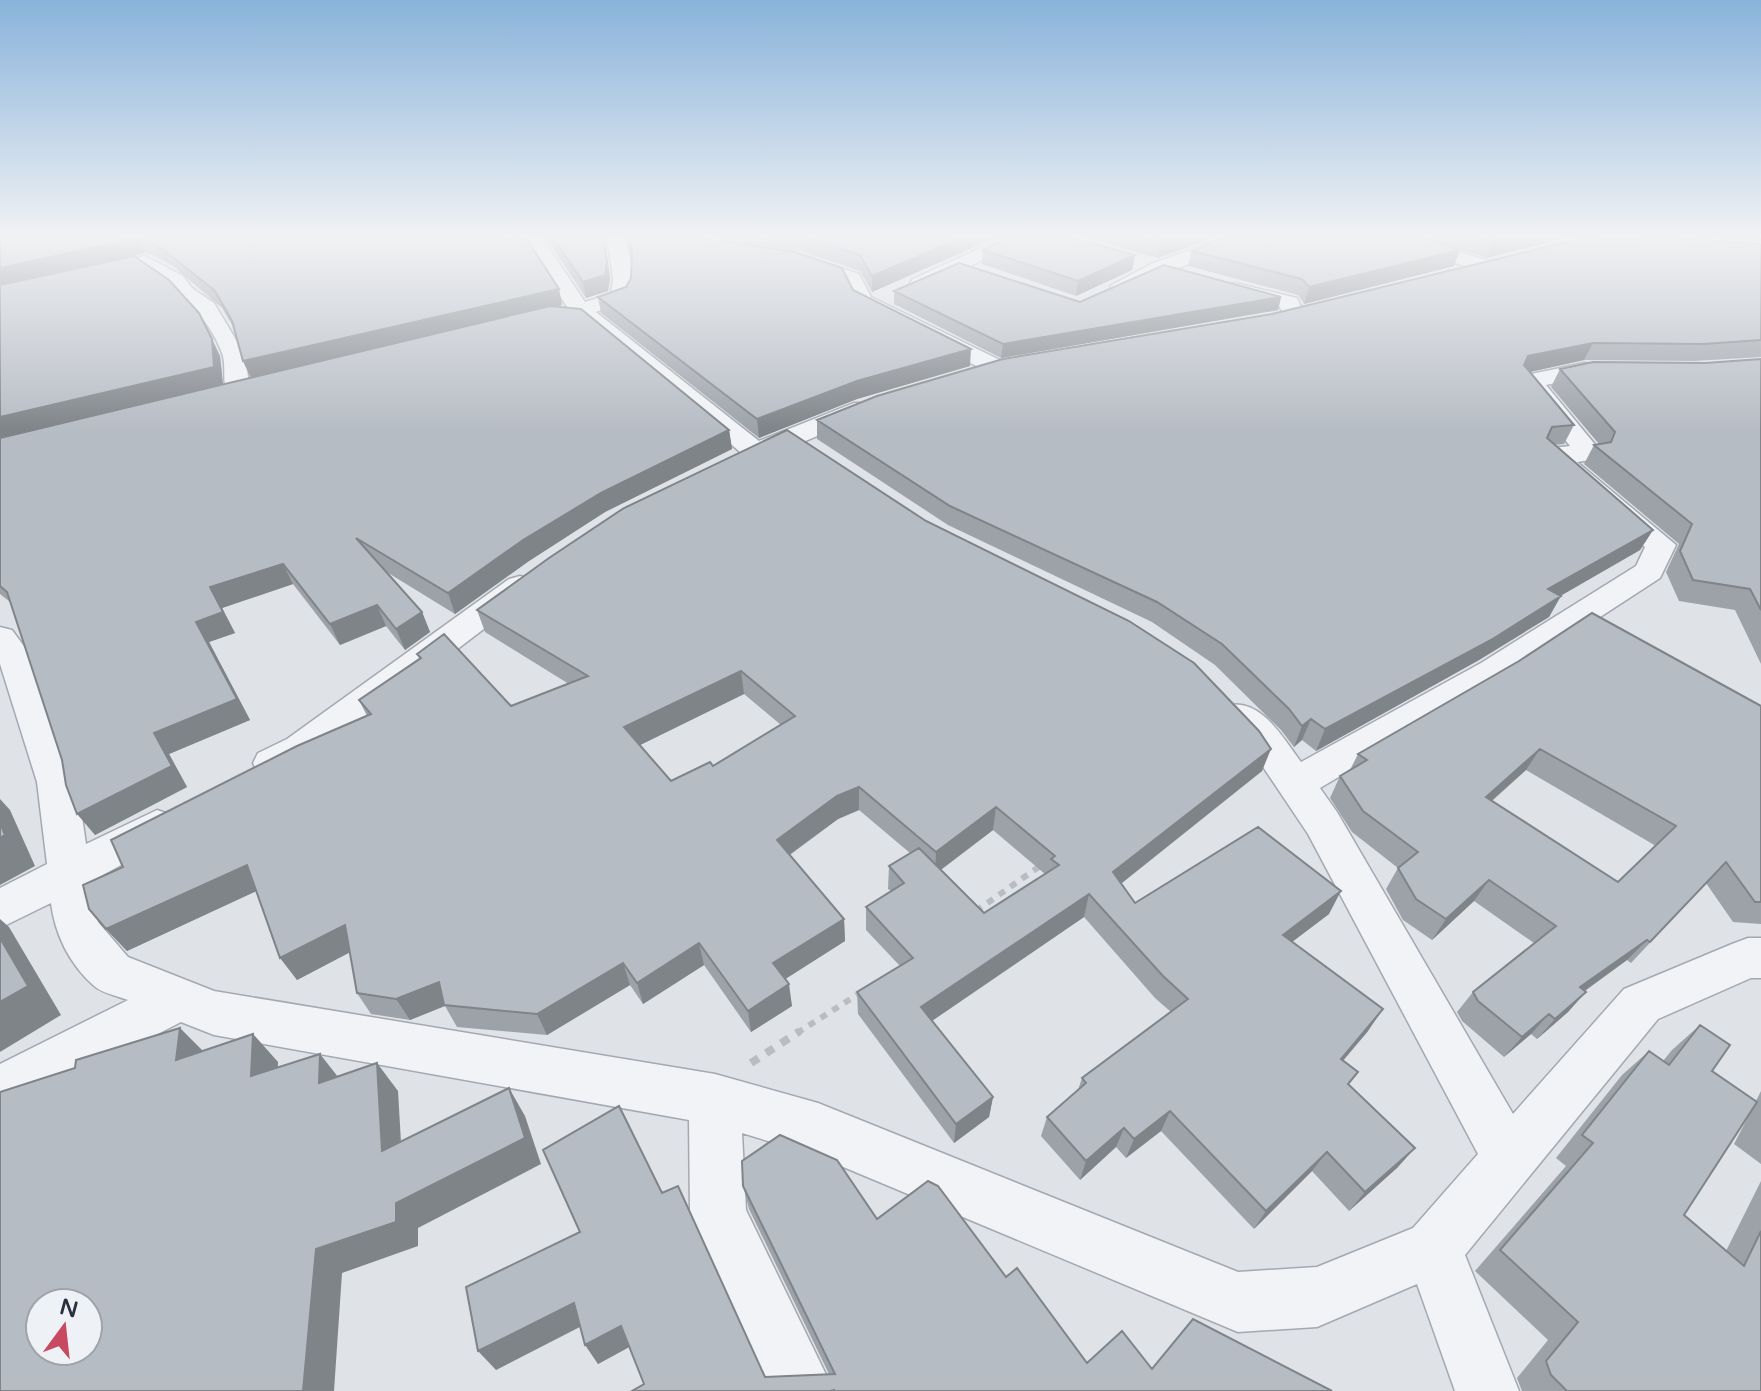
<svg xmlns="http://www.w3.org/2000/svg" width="1761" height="1391" viewBox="0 0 1761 1391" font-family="'Varela Round',sans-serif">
<rect width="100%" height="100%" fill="#dfe2e7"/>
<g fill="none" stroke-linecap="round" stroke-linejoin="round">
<defs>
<path id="minor" d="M527 236H541L585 302 611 294 613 278 607 236H625C629 256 638 283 628 301L596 312 759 441 854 403H872L875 408 872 413 760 460H742L739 451 586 323 572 319 535 321 531 317 535 313 567 307 525 240Z
M1007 236H1032L927 287 920 289 910 283 913 279Z
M1227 236H1254L1127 290 1120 292 1110 286 1151 264Z
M1377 236H1407L1495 263 1498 267 1495 271H1481L1380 240Z
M1732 236 1761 237V248L1735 240Z
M802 255 859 274 871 297 1006 363 1010 368 1006 373H990L855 304 845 282 795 265 793 261 795 257Z
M145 256 183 276 192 288 214 303 245 355 250 391 247 396H229C221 384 227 367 222 353 208 315 176 288 142 268L0 301V289Z
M1235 283 1297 298 1300 305 1312 314 1301 320 1282 311 1279 306 1228 293 1225 289 1228 285Z
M1584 363 1613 366 1617 371 1613 376 1584 377 1546 385 1602 453 1598 459 1577 462 1676 545 1660 578 1505 679 1320 788 1337 812 1513 1114 1624 989 1732 944 1748 938H1761V978H1751L1658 1019 1465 1255 1519 1391H1455L1417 1284 1317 1327 1238 1332 817 1156 742 1133 746 1210 834 1391H770L690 1213 689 1120 214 1035 181 1022 0 1116V1064L128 1000C117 996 101 993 93 985 69 963 55 934 51 903L0 928V888L47 864 37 782 0 664V627L12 630 32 657 77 782 86 844 157 810 172 815 178 826 172 837 92 881 98 922 128 957 214 991 715 1074 818 1103 1238 1272 1317 1267 1413 1228 1478 1154 1308 834 1253 752 1221 715 1226 706C1260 696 1283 738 1301 762L1481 663 1636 566 1645 547 1539 455 1543 449 1570 446 1518 381 1522 376Z
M520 576 531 579 536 586 531 593 313 759 272 777 258 773 253 763 258 753 287 739 509 579Z"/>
</defs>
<use href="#minor" stroke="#a4a9b1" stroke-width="3"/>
<path stroke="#b9bdc2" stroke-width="6" stroke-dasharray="7 7" stroke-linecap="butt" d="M976 911 1040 866
M797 1033 860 993"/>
<path stroke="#b9bdc2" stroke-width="8" stroke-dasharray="9 9" stroke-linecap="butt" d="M751 1063 800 1031"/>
<use href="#minor" fill="#f1f3f6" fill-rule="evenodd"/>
</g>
<path fill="#9da2a9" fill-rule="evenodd" d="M0 236H525L559 289 562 305 555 307 729 430 732 449 605 512 529 561 455 614 385 571 422 612 430 632 405 650 386 626 340 645 293 584 222 608 235 633 209 642 250 720 169 754 187 787 95 835 62 760 10 602 0 594ZM144 253 153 255 173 266 222 308 234 328 243 361 251 378 223 385 220 356 134 256Z
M545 236H604L610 278 608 291 586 298Z
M626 236H700L853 290 970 366 857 399 759 438 601 313 598 297 626 287 631 278 632 258Z
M714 236H999L872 292 860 271 798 250 727 241Z
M1077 236H1217L1158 258Z
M1419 236H1640L1564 238 1487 258Z
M1671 236H1761V242Z
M1761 244V357L1694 361 1584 360 1530 372 1574 425 1564 444 1554 445 1653 530 1640 550 1560 596 1549 617 1479 660 1316 751 1302 740 1294 747 1281 730 1215 665 1152 622 948 525 817 439V420Z
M983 250 1135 255 1132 270 1076 296 982 264Z
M1192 251 1454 266 1304 304 1298 295 1188 266Z
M894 291 1080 302 1281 297 1278 310 1001 358 894 304Z
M1761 359V664L1735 610 1679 601 1666 572 1679 544 1584 464 1594 445 1599 444 1551 387 1560 369 1705 363Z
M477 610 1262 771 1121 883 1135 903 1329 914 1292 942 1368 1031 1343 1061 1349 1084 1398 1167 1349 1211 1312 1171 1254 1229 1161 1131 1126 1158 1116 1147 1080 1180 1041 1136 1047 1117 1078 1090 1082 1078 1171 1012 1155 998 1084 917 932 1021 993 1097 989 1117 954 1143 858 1014 857 992 900 966 866 930V907L891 891 888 889 889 866 910 853 859 810 838 819 790 855 844 919 845 941 785 979 792 1006 751 1032 704 965 643 1004 630 985 547 1035 457 1027 445 1006 410 1020 371 1014 357 993 350 952 297 980 256 891 127 951 106 929 123 867 367 716 359 700 419 658 417 654 511 706 569 684 485 632ZM744 694 781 725 713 766 671 781 640 745ZM993 830 1045 874 984 913 941 870Z
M1761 706V924L1733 922 1706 883 1631 963 1627 960 1585 991 1568 1012 1537 1039 1531 1034 1504 1057 1462 1021 1457 1012 1473 992 1534 943 1474 901 1432 940 1403 920 1386 889 1398 868 1352 832 1330 798 1340 776 1350 770 1358 754ZM1526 770 1656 846 1618 882 1492 801Z
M1700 1025 1712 1071 1756 1101 1761 1091V1164L1734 1144 1748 1117 1684 1215 1726 1251 1761 1181V1391H1522L1517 1378 1548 1340 1475 1271 1566 1166 1556 1158 1622 1075 1649 1051 1663 1061 1672 1050Z
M743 1186 877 1219 1006 1277 1087 1363 1152 1369 1332 1391 644 1384 629 1347 598 1364 580 1327 496 1370 662 1193 765 1377 829 1374 749 1209Z"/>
<path fill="#7f8489" d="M604 236 610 278 608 291 586 298 583 282Z
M965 236H999L872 292V276Z
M1178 236H1217L1158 258 1161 242Z
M1517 236H1565L1564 238 1487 258 1493 242Z
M137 238 144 253 0 286V268Z
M1460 250 1454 266 1304 304 1309 287Z
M1135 255 1132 270 1076 296 1078 281Z
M559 289 562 305 251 378 243 361Z
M1281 297 1278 310 1001 358 1003 344Z
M212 339 220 356 223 385 0 439V417Z
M1593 343 1584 360 1520 374 1528 356Z
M971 349 970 366 857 399 759 438 757 419 857 381Z
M729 430 732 449 605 512 529 561 455 614 448 593 523 540 601 493Z
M1653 530 1640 550 1536 610 1548 589Z
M283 564 293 584 222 608 235 633 209 642 250 720 169 754 187 787 95 835 77 814 154 733 210 587Z
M1561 596 1549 617 1479 660 1316 751 1325 729Z
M377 605 386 626 340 645 330 624Z
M422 612 430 632 405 650 396 629Z
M741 671 744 694 630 750 624 727Z
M1311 719 1302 740 1294 747 1302 726Z
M1271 749 1262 771 1107 895 1113 872Z
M1540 749 1526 770 1472 818 1486 797Z
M859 787V810L838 819 779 862 777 840 837 796Z
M0 799 10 810 35 866 0 885Z
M996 807 993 830 935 874 936 852Z
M247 865 263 888 127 951 106 929Z
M1489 880 1474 901 1432 940 1446 919Z
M1341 891 1329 914 1272 957 1283 935Z
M1089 894 1084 917 920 1029 921 1007Z
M0 919 9 927 61 1015 0 1052Z
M844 919 845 941 776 985 773 963Z
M345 925 360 947 297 980 280 958Z
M1647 940 1627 960 1562 1007 1580 987Z
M699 943 704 965 643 1004 637 983Z
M623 963 630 985 547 1035 537 1014Z
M439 982 452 1003 410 1020 396 999Z
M789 984 792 1006 751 1032 748 1011Z
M1586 992 1568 1012 1537 1039 1555 1019Z
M1383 1009 1368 1031 1327 1079 1341 1059Z
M1549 1014 1531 1034 1504 1057 1522 1037Z
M180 1028 208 1056 176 1060Z
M253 1034 278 1062 277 1104 251 1076Z
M320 1054 342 1082 319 1083Z
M377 1063 398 1091 403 1177 382 1151Z
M509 1088 525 1116 541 1164 418 1228V1246L342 1273 334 1391H303L316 1249 396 1203Z
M993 1097 989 1117 954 1143 956 1124Z
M1170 1111 1161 1131 1126 1158 1134 1139Z
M1124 1128 1116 1147 1080 1180 1086 1161Z
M1415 1148 1398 1167 1349 1211 1365 1192Z
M1327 1152 1312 1171 1254 1229 1266 1211Z
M574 1303 587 1323 496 1370 478 1351Z
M621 1326 633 1345 598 1364 585 1345Z"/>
<path fill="#b6bcc4" stroke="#7f8489" stroke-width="2" fill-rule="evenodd" d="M0 236H525L559 289 243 361 232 321 215 291 165 251 146 240 137 238 0 268Z
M552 236H603L607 262 605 275 583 282Z
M628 236H700L704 239 792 251 842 268 853 290 971 349 857 381 757 419 598 297 626 287 631 278 632 253Z
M802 236H965L872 276 860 255Z
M1012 236H1066L1135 255 1078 281 983 250Z
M1137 236H1178L1161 242Z
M1227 236H1414L1460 250 1309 287 1302 279 1192 251Z
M1473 236H1517L1493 242Z
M1671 238 1761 244V340L1704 344 1593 343 1528 356 1524 365 1574 425 1552 427 1547 438 1653 530 1548 589 1561 596 1491 640 1325 729 1311 719 1302 726 1289 709 1222 644 1157 602 950 506 817 420 877 396 1003 359 1272 314 1571 241Z
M134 256 169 280 199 313 212 339 214 367 0 417V285Z
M959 263 1080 302 1164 265 1281 297 1003 344 894 291Z
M550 306 581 309 729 430 601 493 523 540 448 593 356 538 422 612 396 629 377 605 330 624 283 564 210 587 223 612 196 622 237 699 154 733 172 766 77 814 66 785 62 760 7 592 0 586V438Z
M1761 359V610L1750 589 1693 580 1680 551 1692 524 1594 445 1611 442 1615 432 1560 369 1593 362 1705 363Z
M787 430 926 521 1129 621 1194 663 1259 731 1271 749 1113 872 1135 903 1258 827 1341 891 1283 935 1383 1009 1341 1059 1358 1072 1348 1084 1415 1148 1365 1192 1327 1152 1266 1211 1170 1111 1134 1139 1124 1128 1086 1161 1047 1117 1086 1083 1082 1078 1188 999 1163 976 1089 894 921 1007 993 1097 956 1124 857 992 913 958 866 907 904 883 889 866 919 848 984 913 1059 865 1051 859 1055 856 996 807 936 852 859 787 837 796 777 840 844 919 773 963 789 984 748 1011 699 943 637 983 623 963 537 1014 444 1005 439 982 396 999 357 993 345 925 280 958 247 865 106 929 89 909 83 885 123 867 111 840 297 746 371 714 359 700 421 658 417 654 444 634 511 706 588 676 477 610 549 558 624 508ZM741 671 795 716 713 766 710 762 671 781 624 727Z
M1592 613 1761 706V902H1755L1726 862 1650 942 1647 940 1580 987 1586 992 1555 1019 1549 1014 1522 1037 1478 1001 1473 992 1556 926 1489 880 1446 919 1416 899 1398 868 1418 852 1363 811 1340 776 1367 760 1358 754 1519 661ZM1540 749 1676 826 1618 882 1486 797Z
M0 823 5 835 0 838Z
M0 938 28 986 0 1002Z
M1700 1025 1730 1045 1712 1071 1757 1102 1684 1215 1744 1266 1761 1231V1391H1567L1551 1375 1546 1361 1578 1322 1500 1250 1593 1143 1582 1135 1649 1051 1669 1065Z
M180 1028 176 1060 253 1034 251 1076 320 1054 319 1083 377 1063 382 1151 509 1088 525 1138 396 1203V1222L316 1249 303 1391H0V1092L75 1068 76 1060ZM40 1303H88V1351H40Z
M619 1106 662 1193 678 1186 765 1377 835 1374 743 1186 742 1161 780 1135 837 1160 877 1219 928 1181 938 1186 1006 1277 1017 1268 1087 1363 1122 1331 1152 1369 1193 1319 1332 1391H834V1390L830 1391H632L644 1384 621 1326 585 1345 574 1303 478 1351 466 1287 580 1232 543 1150Z"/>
<linearGradient id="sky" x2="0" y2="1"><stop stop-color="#89b3da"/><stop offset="0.55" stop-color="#f1f2f4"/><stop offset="1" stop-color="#f1f2f4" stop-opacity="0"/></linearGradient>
<rect width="1761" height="431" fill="url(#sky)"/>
<g transform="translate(64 1327) rotate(15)"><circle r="38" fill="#eef1f5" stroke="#9fa4ab" stroke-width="2"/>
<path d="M0-6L14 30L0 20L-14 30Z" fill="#c74962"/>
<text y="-12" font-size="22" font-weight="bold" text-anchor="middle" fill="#28313d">N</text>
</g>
</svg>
